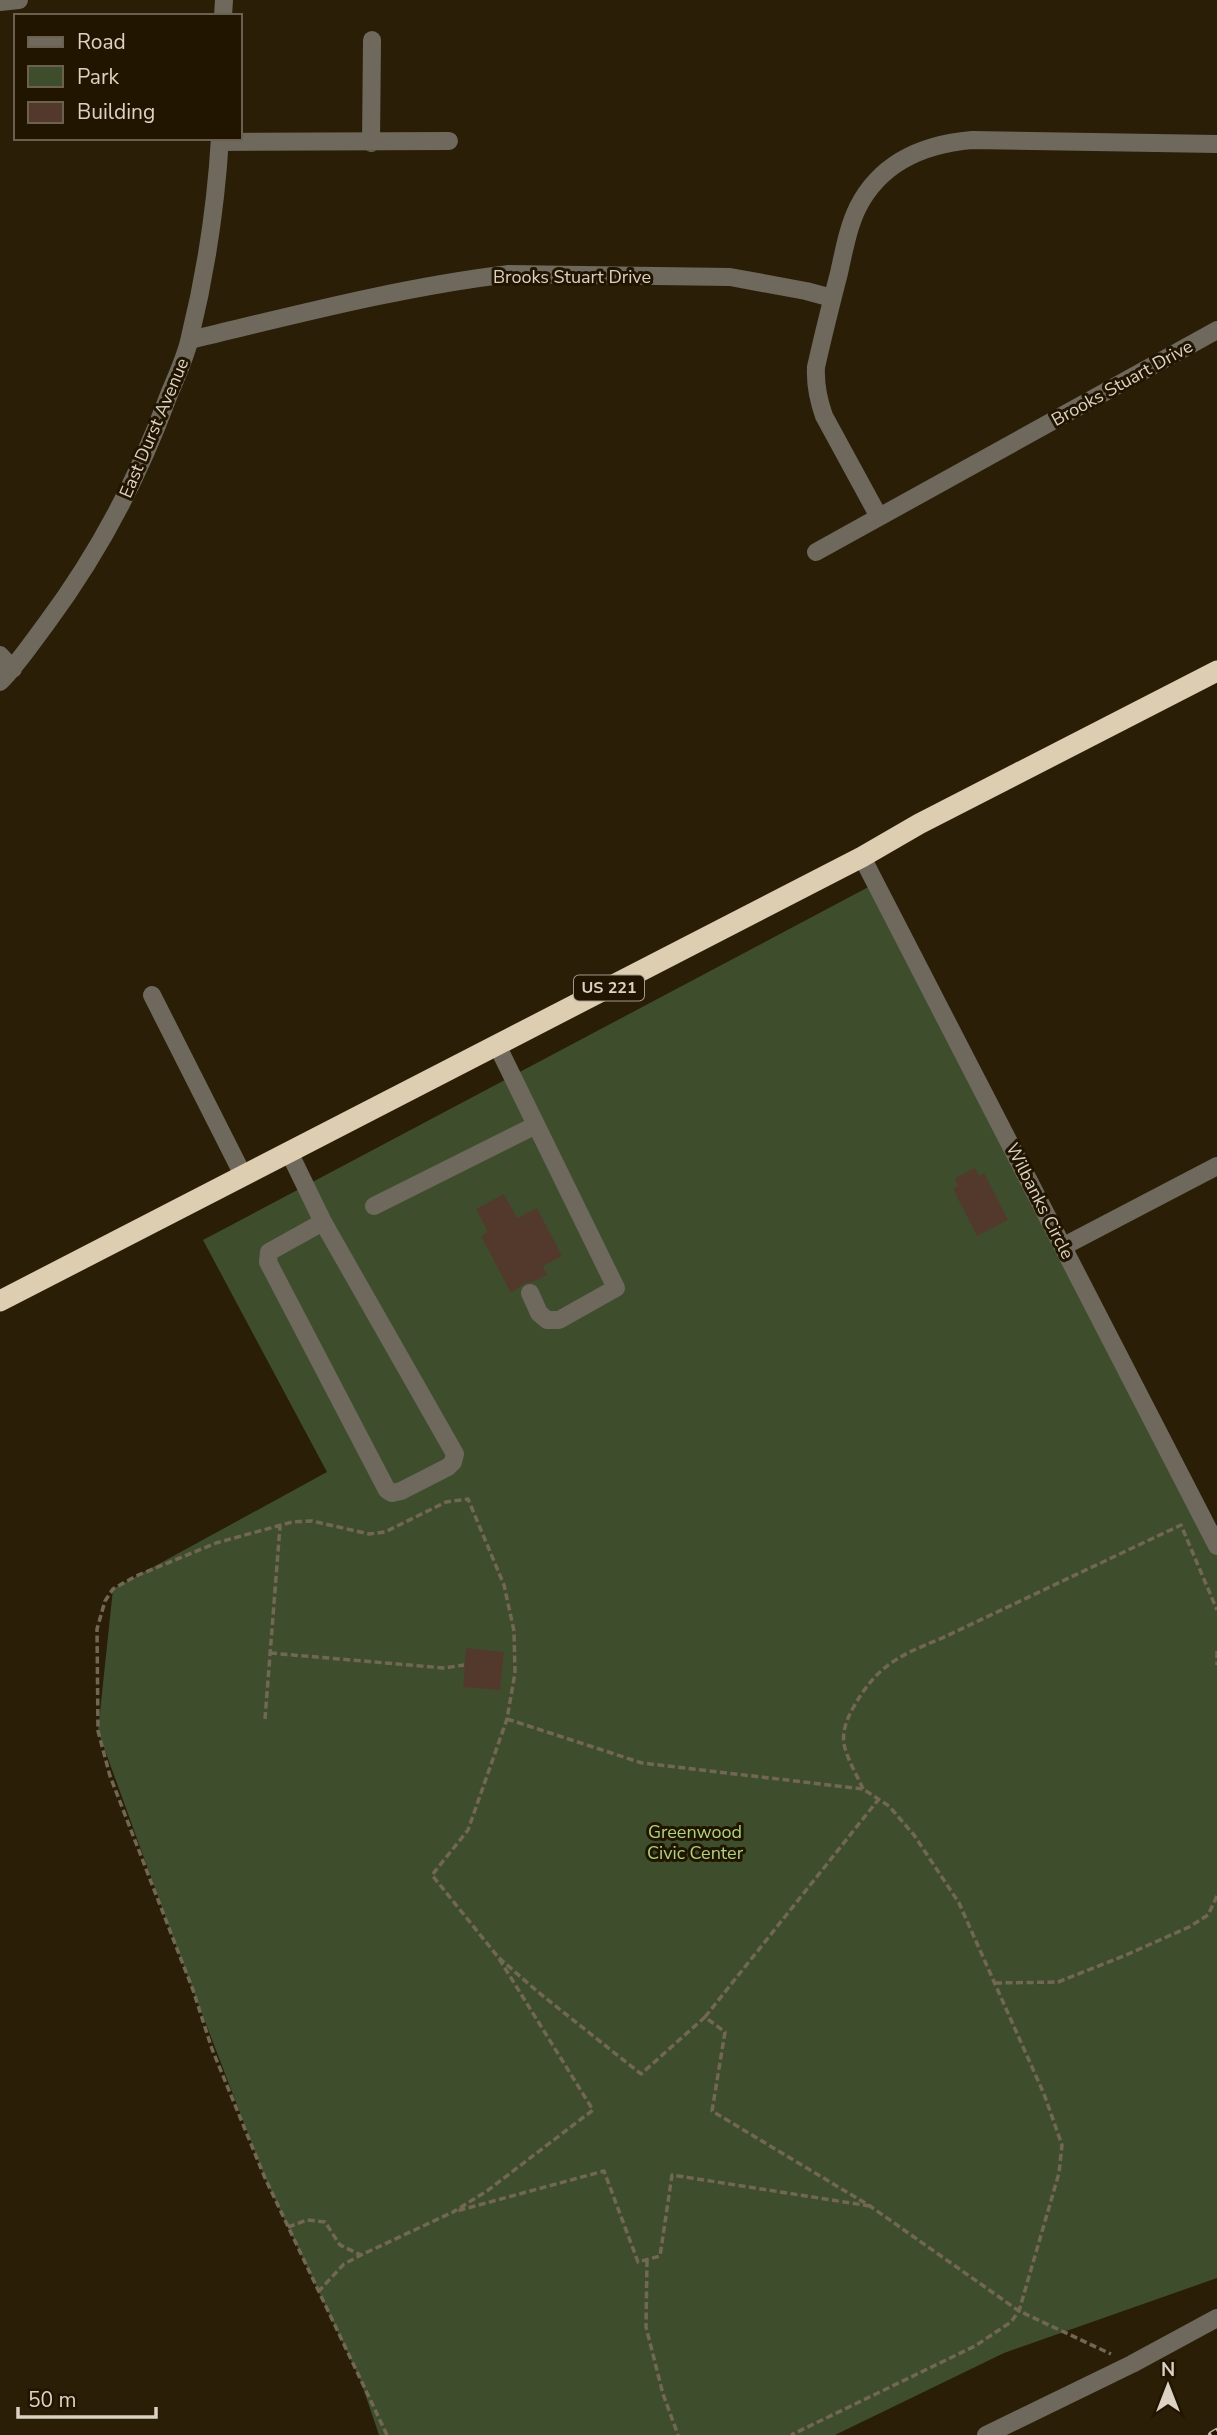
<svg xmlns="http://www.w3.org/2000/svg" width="1217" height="2435" viewBox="0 0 1217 2435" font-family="'Nunito Sans',sans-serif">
<rect width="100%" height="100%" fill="#2b1e06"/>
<path fill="#3e4e2d" d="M876 883 1217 1546V2278L1004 2353 835 2435H379L360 2379 265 2178 172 1935 98 1731 113 1589 327 1472 203 1240Z"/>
<path fill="#53392c" d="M975 1168 979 1176 984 1173 1008 1220 977 1236 953 1189 958 1186 955 1178Z
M504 1194 517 1218 537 1208 562 1256 543 1266 547 1275 532 1282 525 1283 511 1293 481 1236 488 1232 476 1209Z
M466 1648 504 1652 500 1690 463 1687Z"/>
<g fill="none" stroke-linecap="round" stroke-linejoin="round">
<path stroke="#726753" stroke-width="3.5" stroke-dasharray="7 3.5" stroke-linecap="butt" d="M1217 1651V1665
M270 1653 444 1668 464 1665
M265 1719 280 1526
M507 1719 642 1763 863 1789 889 1806 914 1835 959 1903 1044 2094 1062 2145 1059 2173 1019 2311 1011 2322 975 2346 791 2435
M863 1789C857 1775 847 1759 844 1744 842 1731 847 1719 853 1708 876 1667 897 1656 940 1639L1181 1525 1217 1610
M995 1983 1058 1982 1126 1955 1189 1927 1208 1915 1217 1896
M705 2017 878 1800
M870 2206 672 2175 660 2256 638 2262 604 2171 453 2212 487 2191 593 2110 498 1957 538 1992 641 2074 705 2017 725 2032 712 2111 870 2206 1019 2311 1111 2354
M288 2227 307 2220 325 2222 340 2245 361 2255 453 2212
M647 2260 646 2327 663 2394 678 2435
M318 2292 344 2264 361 2255
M387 2435 265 2178 212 2049 193 1990 110 1776 98 1731 97 1629 105 1601 113 1589 136 1576 216 1543 292 1522 312 1521 369 1534 385 1532 446 1502 468 1499 504 1585 514 1631 515 1673 507 1719 468 1830 432 1875 498 1957"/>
<path stroke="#6e685d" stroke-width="18" d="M0 2 19 0
M223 16 224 0
M220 142 449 141
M371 143 372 40
M190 340C295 315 401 287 509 274L730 277 806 291 832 298
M879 517 824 416C818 399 815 385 816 367 823 336 831 304 839 273 844 251 848 227 858 207 881 162 925 144 972 140L1217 144
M816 552 1217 330
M0 655 13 669
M0 682C17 665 31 644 46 624 98 554 138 479 168 397 176 377 186 357 190 337 206 272 216 205 220 138
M862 857 1217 1546
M152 995 243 1175
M497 1045 616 1288 559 1320H547L539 1313 530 1293
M289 1152 323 1222 455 1454 453 1462 448 1467 401 1491 392 1493 387 1490 268 1262 269 1252 323 1222
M374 1206 536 1125
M1064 1246 1217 1166
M986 2435 1132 2364 1217 2318"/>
<path stroke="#ddceb1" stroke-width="21" d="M0 1301 862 857 919 824 1217 671"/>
<defs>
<path id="rail" d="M1212 2435 1217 2432"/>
</defs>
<use href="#rail" stroke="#c0b6a7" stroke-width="8"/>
<use href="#rail" stroke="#211500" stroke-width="5" stroke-dasharray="16" stroke-linecap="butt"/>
</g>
<g text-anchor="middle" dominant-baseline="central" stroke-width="6" stroke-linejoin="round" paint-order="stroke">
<rect fill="#211500" stroke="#a39989" stroke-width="2" x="574" y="975.5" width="70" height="25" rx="5"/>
<g font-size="16" font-weight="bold" fill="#dbd2c4">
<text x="609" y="988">US 221</text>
</g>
<g font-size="18" fill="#dbd2c4" stroke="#211500">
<text x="572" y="277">Brooks Stuart Drive</text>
<text transform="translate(1122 383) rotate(-29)">Brooks Stuart Drive</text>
<text transform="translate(154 428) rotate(-67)">East Durst Avenue</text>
<text transform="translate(1040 1201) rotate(63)">Wilbanks Circle</text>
</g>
<g font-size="18" fill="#abd57f" stroke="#211500">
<text x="695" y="1832">Greenwood<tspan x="695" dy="21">Civic Center</tspan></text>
</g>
</g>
<rect x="14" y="14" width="228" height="126" fill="#211500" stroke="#6b614e" stroke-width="2"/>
<rect x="28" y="37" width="35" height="10" fill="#6e685d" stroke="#6b614e" stroke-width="2"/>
<text x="77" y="49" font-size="21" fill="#dbd2c4">Road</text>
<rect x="28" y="66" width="35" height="21" fill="#3e4e2d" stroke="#6b614e" stroke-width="2"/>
<text x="77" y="84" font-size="21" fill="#dbd2c4">Park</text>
<rect x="28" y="102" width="35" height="21" fill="#53392c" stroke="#6b614e" stroke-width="2"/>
<text x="77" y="119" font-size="21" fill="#dbd2c4">Building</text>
<g transform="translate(1168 2386)" stroke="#211500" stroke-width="5" paint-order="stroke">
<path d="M0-5L12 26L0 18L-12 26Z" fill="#dbd2c4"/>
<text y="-10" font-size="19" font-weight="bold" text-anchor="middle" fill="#dbd2c4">N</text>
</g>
<path d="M18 2407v10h138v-10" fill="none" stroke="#dbd2c4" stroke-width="3.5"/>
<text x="28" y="2407" font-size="21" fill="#dbd2c4" stroke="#211500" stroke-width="5" paint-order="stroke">50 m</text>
</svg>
